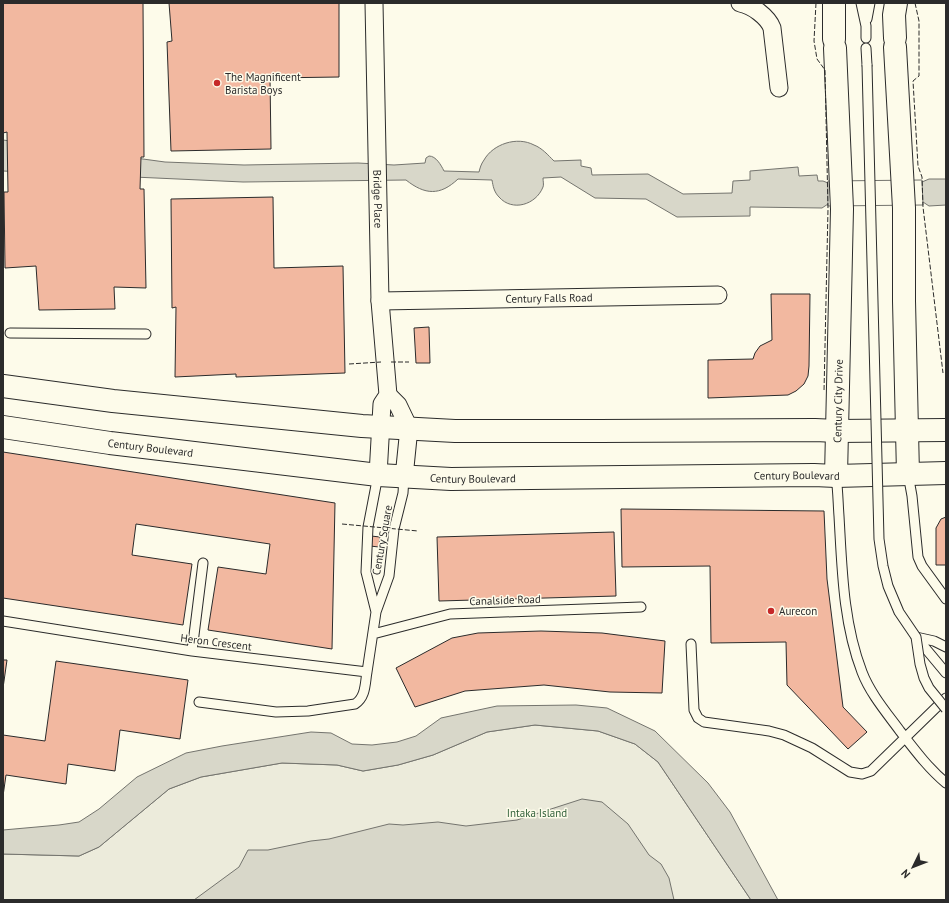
<svg xmlns="http://www.w3.org/2000/svg" width="949" height="903" viewBox="0 0 949 903" font-family="'PT Sans',sans-serif">
<rect width="100%" height="100%" fill="#fdfbea"/>
<path fill="#ecebdb" stroke="#74746e" d="M535 725 598 731 635 744 658 762 751 900H3V854L79 856 99 847 169 789 201 777 282 763 337 765 363 771 398 765 433 755 487 732Z"/>
<path fill="#d8d7c9" stroke="#74746e" d="M3 140 165 162 244 165 358 163 394 165 425 163 426 158 429 156C436 156 441 165 444 171L479 172C480 168 481 164 484 160 493 144 517 136 534 145 542 148 548 155 554 161L581 160V166L591 168 592 175 648 174 683 194 732 193 733 181 750 180V171L798 167 799 176 817 175 818 181H823L828 183 922 182 929 179H946V205L929 206 923 202 828 204 822 208 750 207V216L677 217 646 199 595 198 561 177 543 178C543 181 544 185 543 187 536 205 512 212 499 197 494 192 493 186 492 180L458 179C440 196 425 195 406 180L243 182 3 171Z
M576 705 607 708 655 731 708 783 730 812 778 900H751L658 762 635 744 598 731 535 725 487 732 433 755 398 765 363 771 337 765 282 763 201 777 169 789 99 847 79 856 3 854V830L59 825 79 822 99 809 137 777 186 753 222 746 311 732 331 733 352 744 372 745 397 742 416 736 441 718 497 706Z
M582 799 602 802 628 824 649 855 661 864 669 878 674 900H194L239 867 248 850H268L311 841 329 839 389 824 403 825 438 822 466 826 517 820Z"/>
<path fill="#fdfbea" stroke="#74746e" d="M922 180 923 205 828 206V181Z"/>
<path fill="#f2b8a0" stroke="#2b2b2b" d="M3 3H143L144 157H141L140 189H144L146 288 114 287 115 309 39 310 36 266 5 268 4 192H8L7 132 3 133Z
M169 3H339V77L270 78 271 149 171 151 167 42 172 41Z
M273 197 274 268 343 266 345 373 236 377V374L175 377 176 307 172 308 171 199Z
M771 294H810L809 366 808 376 804 384 796 391 788 395 708 398V360L753 359 755 353 760 346 772 340Z
M429 327 430 363H416L414 328Z
M3 452 335 503 332 649 208 630 218 567 266 574 270 544 136 524 132 555 192 564 183 625 3 598Z
M621 509 824 511 827 579 843 707 867 732 848 749 787 685 786 642 711 643 710 566 622 567Z
M946 517V565H936V528L941 519Z
M614 532 616 596 439 601 437 537Z
M371 536 380 537 379 547 370 546Z
M541 631 602 633 665 641 662 693 610 692 544 685 465 691 415 707 396 668 452 638 478 633Z
M3 660H7L3 688Z
M56 661 188 680 180 739 120 730 115 771 68 764 66 784 6 775 3 796V735L45 741Z"/>
<g fill="none" stroke-linecap="round" stroke-linejoin="round">
<defs>
<path id="lane" d="M861 3 866 26V38
M867 19 870 3
M866 48 867 65
M10 333 146 334
M908 474 912 496 918 557 922 566 946 599
M836 476C838 490 838 503 839 516 842 568 843 623 862 672 870 693 886 712 900 731 914 749 928 768 946 783
M376 612 366 572 368 527 378 475
M3 621 192 651 367 672 376 612 389 576 394 529 403 493 404 477
M373 634 450 614 641 607
M916 637 946 673
M916 637 934 641 946 647
M691 644 694 710 698 718 704 722 769 731 784 735 812 748 850 772 862 774 871 771 946 698
M192 651 203 563
M199 702 276 712 308 711 355 704C366 697 365 683 367 672"/>
<g id="street">
<path id="s1" d="M374 3 380 301 388 395 382 404 378 475"/>
<path d="M740 3C752 5 768 17 772 28L779 88"/>
<path id="s2" d="M380 301 718 295"/>
<path d="M388 395 398 405 409 428 404 477"/>
</g>
<g id="secondary">
<path d="M895 47 904 208V301L908 474"/>
<path d="M835 48 842 209 836 476"/>
<path d="M3 386 113 401 362 426 455 431H599L815 430 837 431 946 430"/>
<path id="s3" d="M3 427 110 443 378 475 451 479 814 475 836 476 946 473"/>
</g>
<path id="highway" d="M834 3V39
M895 38 894 15 896 3"/>
</defs>
<use href="#lane" stroke="#2b2b2b" stroke-width="11"/>
<use href="#street" stroke="#2b2b2b" stroke-width="19"/>
<use href="#secondary" stroke="#2b2b2b" stroke-width="24"/>
<use href="#highway" stroke="#2b2b2b" stroke-width="24"/>
<use href="#lane" stroke="#fdfbea" stroke-width="9"/>
<use href="#street" stroke="#fdfbea" stroke-width="17"/>
<use href="#secondary" stroke="#fdfbea" stroke-width="22"/>
<use href="#highway" stroke="#fdfbea" stroke-width="22"/>
<defs>
<path id="lane-bridge" d="M867 65 879 539 883 566 888 586 899 612 916 637 920 664 924 678 929 688 946 709"/>
</defs>
<use href="#lane-bridge" stroke="#2b2b2b" stroke-width="11" stroke-linecap="butt"/>
<use href="#lane-bridge" stroke="#fdfbea" stroke-width="9"/>
<path stroke="#2b2b2b" stroke-width="1" stroke-dasharray="5 2" stroke-linecap="butt" d="M816 3 814 41 817 59 825 70 828 209 824 392
M915 3 919 21V76L913 81 918 166 922 177 923 207 943 373
M391 362H409
M349 364 381 362
M342 524 418 531"/>
</g>
<g fill="#c62828" stroke="#fdfbea" stroke-width="1.5">
<circle cx="217" cy="83" r="4"/>
<circle cx="771" cy="611" r="4"/>
</g>
<g text-anchor="middle" dominant-baseline="central" stroke-width="3" stroke-linejoin="round" paint-order="stroke">
<g font-size="11" fill="#2b2b2b" stroke="#fdfbea" text-anchor="start">
<text x="225" y="77">The Magnificent<tspan x="225" dy="13">Barista Boys</tspan></text>
<text x="779" y="611">Aurecon</text>
</g>
<g font-size="11" fill="#2b2b2b" stroke="#fdfbea">
<text stroke="none"><textPath href="#s1" startOffset="196">Bridge Place</textPath></text>
<text stroke="none"><textPath href="#s2" startOffset="169">Century Falls Road</textPath></text>
<text transform="translate(838 401) rotate(-89)">Century City Drive</text>
<text stroke="none"><textPath href="#s3" startOffset="149">Century Boulevard</textPath></text>
<text stroke="none"><textPath href="#s3" startOffset="797">Century Boulevard</textPath></text>
<text stroke="none"><textPath href="#s3" startOffset="473">Century Boulevard</textPath></text>
<text transform="translate(382 540) rotate(-80)">Century Square</text>
<text transform="translate(505 600) rotate(-2)">Canalside Road</text>
<text transform="translate(216 642) rotate(7)">Heron Crescent</text>
</g>
<g font-size="11" fill="#34623c" stroke="#fdfbea">
<text x="537" y="813">Intaka Island</text>
</g>
</g>
<rect width="949" height="903" fill="none" stroke="#2b2b2b" stroke-width="8"/>
<g transform="translate(913 867) rotate(227)" stroke="#fdfbea" stroke-width="3" paint-order="stroke">
<path d="M0-3L7 15L0 10L-7 15Z" fill="#2b2b2b"/>
<text y="-6" font-size="11" font-weight="bold" text-anchor="middle" fill="#2b2b2b">N</text>
</g>
</svg>
